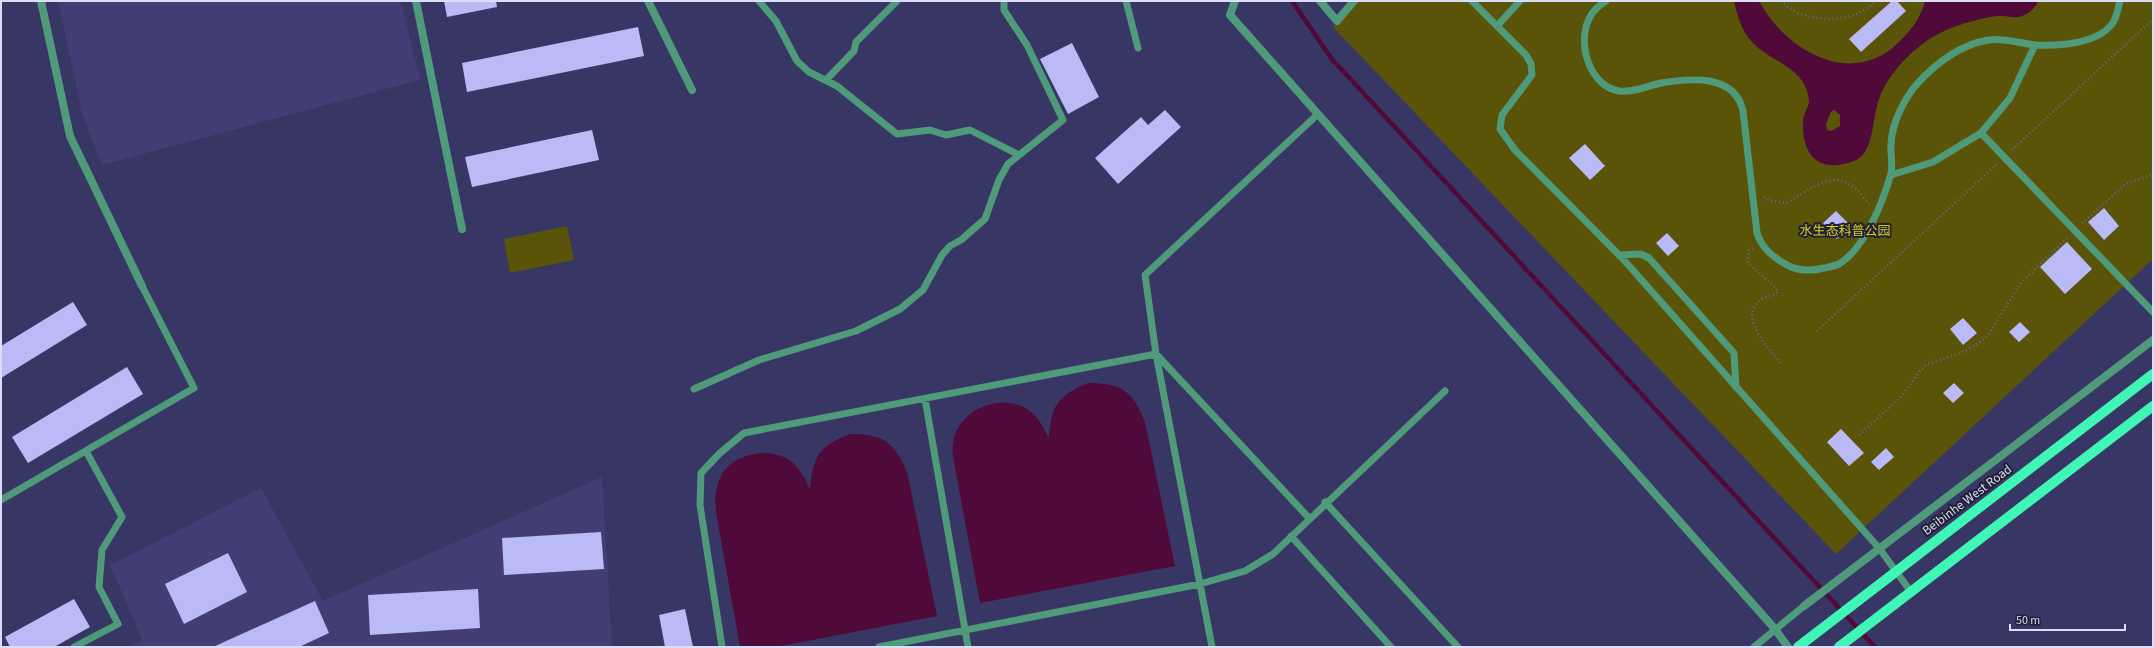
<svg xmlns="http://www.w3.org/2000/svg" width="2154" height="648" viewBox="0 0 2154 648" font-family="'Source Sans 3','Noto Sans SC',sans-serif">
<rect width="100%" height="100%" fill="#383664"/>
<path fill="#423e74" d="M58 1H401L420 80 102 165 82 113Z
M602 477 612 647H133V645L142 639 110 565 261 488 323 601Z"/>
<path fill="#5a5409" d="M1356 1H2153V259L1836 554 1333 27Z
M567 226 574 260 510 273 504 239Z"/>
<path fill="#4f0a39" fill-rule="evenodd" d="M1734 1H1759C1786 51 1852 89 1899 42 1912 29 1920 19 1925 1H2038C2035 9 2027 16 2018 17 2011 18 2004 15 1997 16 1975 19 1949 27 1931 38 1909 52 1883 79 1877 106 1873 120 1873 139 1865 152 1859 162 1848 163 1838 165 1810 168 1802 145 1803 121 1803 114 1809 107 1809 101 1806 66 1771 63 1752 42 1742 32 1737 15 1734 1ZM1834 110 1840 115V126L1831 131 1827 130 1826 124 1831 112Z
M1088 383C1121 383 1133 391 1145 422L1175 566 980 603 954 462C953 456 952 449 953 443 958 410 999 392 1027 409 1039 416 1043 428 1049 438 1051 406 1057 396 1088 383Z
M850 434C883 434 894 442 907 472L937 616 776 647H740L716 512C715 500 715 488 721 476 733 454 768 446 789 460 800 467 804 478 810 489 813 456 819 446 850 434Z"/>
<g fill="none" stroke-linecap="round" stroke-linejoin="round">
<path stroke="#4f0a39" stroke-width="4.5" d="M1292 1 1331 58 1875 647"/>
</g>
<path fill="#babaf6" d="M444 1H496L497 7 447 17Z
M1892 1H1897L1906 11 1861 52 1849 39Z
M638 27 644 56 467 92 462 63Z
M1072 43 1099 97 1068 114 1040 59Z
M1165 110 1181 127 1118 184 1095 158 1141 117 1148 125Z
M592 130 599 160 472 187 465 157Z
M1585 144 1605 166 1590 180 1569 158Z
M2104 208 2119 226 2104 240 2088 222Z
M1836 211 1851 226 1837 239 1823 223Z
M1667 233 1679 246 1668 256 1656 243Z
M2067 242 2092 269 2065 294 2040 267Z
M73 302 87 325 1 378V346Z
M1963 318 1977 333 1963 345 1950 329Z
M2020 322 2030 332 2019 342 2009 332Z
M127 367 143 394 28 463 12 437Z
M1954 383 1964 393 1953 403 1943 393Z
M1841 429 1864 453 1849 466 1827 442Z
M1886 448 1894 457 1879 470 1871 462Z
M601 532 604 569 504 575 502 538Z
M228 553 247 592 184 624 165 584Z
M478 589 480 628 370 635 368 595Z
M74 599 90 627 54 647H10L5 637Z
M315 601 329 633 299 647H213Z
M685 609 693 647H665L659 615Z"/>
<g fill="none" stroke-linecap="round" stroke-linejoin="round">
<path stroke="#696891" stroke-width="2.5" stroke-dasharray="1 3" stroke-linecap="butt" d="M1781 1C1806 25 1852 25 1876 1
M2012 150 2153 19
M1764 197 1772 201 1786 203C1805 194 1829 169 1852 186 1858 190 1864 198 1869 204
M2082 223 2126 184 2153 174
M1753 248 1749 250 1748 258 1749 264 1776 288 1778 292C1772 297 1763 296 1759 301 1739 320 1769 349 1782 364
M1817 331 1997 164
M1859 435 1901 397 1920 371 1927 364 1961 353 1979 343 1989 334 2020 284 2067 238"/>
<path stroke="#4f9a7a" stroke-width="7" d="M759 1 776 21 797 61 809 72 837 86 897 134 930 130 946 135 970 130 1019 155
M1126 1 1138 48
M1472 1 1526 55 1531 64 1532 75 1502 115 1500 129 1515 150 1623 259 1879 548 1911 592
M1606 1C1599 6 1592 11 1589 19 1577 43 1589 86 1619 91 1632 93 1648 86 1661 83 1691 78 1735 74 1743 111L1757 233C1762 249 1774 258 1789 266 1799 271 1813 271 1824 268 1829 267 1835 266 1839 264 1864 249 1882 204 1890 177 1894 167 1890 154 1891 144 1892 123 1904 99 1917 84 1936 63 1960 45 1988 40 2004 37 2021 44 2036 45 2059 46 2097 44 2112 24 2117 18 2118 8 2120 1
M1497 26 1520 1
M826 80 854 51 856 42 897 1
M1981 133 2153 312
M1891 175 1933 162 1981 133 2010 98 2035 45
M1619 255 1641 254 1649 258 1734 353 1736 387
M1156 354 1309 518
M694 389 759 360 856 331 900 309 923 290 942 255 950 246 961 240 985 219 999 180 1008 164 1063 120 1027 45 1004 10V1
M925 399 968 647
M1 500 194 388 142 286
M1325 502 1458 647
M1291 536 1391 647
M74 647 118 624 99 587 102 550 122 517 86 451
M722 647 700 505 701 473 720 453 744 433 1156 354
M879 647 1200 584 1245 571 1273 554 1445 391
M1212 647 1156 354 1145 275 1317 115
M1754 647 1804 606"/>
<path stroke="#4f9a7a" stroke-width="8" d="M41 1 70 136 142 286
M416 1 462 229
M648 1 692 90
M1235 1 1230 15 1775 629 1788 647
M1320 1 1337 21 1354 1
M1804 606 2153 340"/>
<path stroke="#40f6b6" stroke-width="10" d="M1798 647 2153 374
M1839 647 2153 406"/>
</g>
<g text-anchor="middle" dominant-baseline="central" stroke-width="4" stroke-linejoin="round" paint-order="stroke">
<g font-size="13" fill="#dccd23" stroke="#212136">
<text x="1845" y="231">水生态科普公园</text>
</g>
<g font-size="13" fill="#dcddfa" stroke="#212136">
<text transform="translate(1967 500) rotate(-37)">Beibinhe West Road</text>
</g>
</g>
<rect width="2154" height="648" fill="none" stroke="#dcddfa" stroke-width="4"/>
<path d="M2010 624v6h115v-6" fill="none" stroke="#dcddfa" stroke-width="2"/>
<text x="2016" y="624" font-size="12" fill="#dcddfa" stroke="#212136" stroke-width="3" paint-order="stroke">50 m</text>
</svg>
